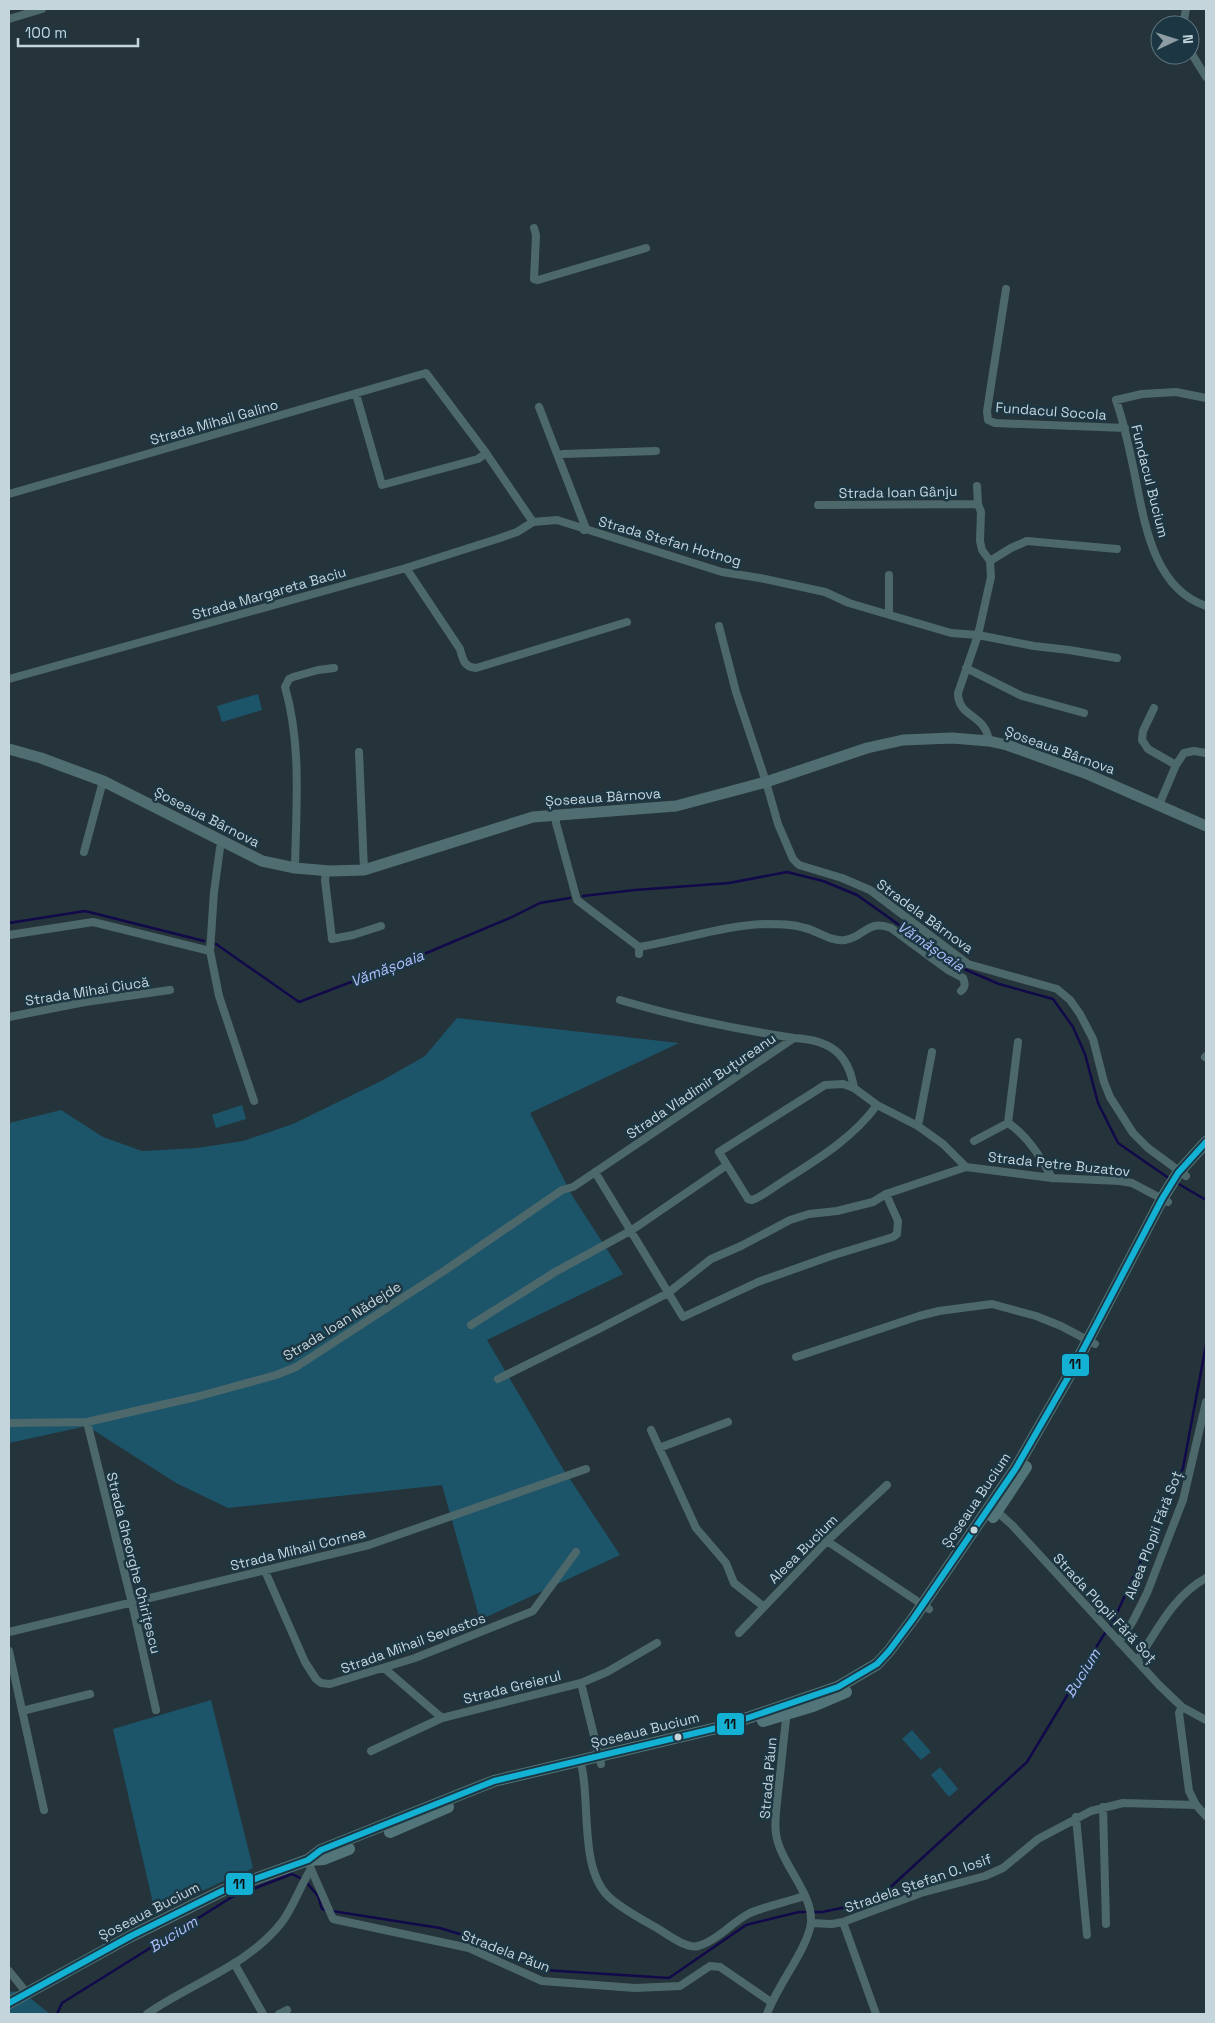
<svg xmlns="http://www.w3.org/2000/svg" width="1215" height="2023" viewBox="0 0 1215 2023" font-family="'Space Grotesk',sans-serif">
<rect width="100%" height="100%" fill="#25343a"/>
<path fill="#1c546a" d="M258 694 262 710 222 722 217 706Z
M457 1018 679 1043 530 1113 573 1197 623 1274 487 1340 560 1464 620 1555 480 1620 442 1485 228 1508 176 1483 87 1426 9 1443V1123L61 1110 103 1137 142 1151 197 1148 243 1141 293 1124 383 1080 425 1056Z
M242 1105 246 1119 216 1128 212 1115Z
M211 1700 253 1868 155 1912 113 1729Z
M912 1730 931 1752 921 1760 902 1739Z
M940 1767 958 1789 949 1797 931 1775Z
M21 1991 50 2014H9V1992Z"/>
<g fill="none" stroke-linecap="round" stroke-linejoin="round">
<path stroke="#11094a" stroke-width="2.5" d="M583 896 635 890 729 883 787 872 823 881 857 895 957 966 999 984 1053 999 1073 1027 1085 1054 1098 1103 1118 1143 1170 1179
M9 923 85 911 204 941
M216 944 299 1002 424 954 510 918 540 903 570 898
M1177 1183 1206 1200
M307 1883 318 1896 322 1909 326 1910
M332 1911 440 1928 469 1937 543 1970 669 1978 746 1925 799 1912H822L861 1904 883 1894 1027 1762 1103 1636 1112 1624 1183 1468 1206 1345
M57 2014 62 2003 232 1897 292 1874 300 1878"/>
<path stroke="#4d686b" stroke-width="8" d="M9 19 42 9
M1183 25 1186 9
M1190 51 1206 77
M534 228 536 235 534 279 538 280 646 248
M1006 289 987 411 988 420 995 423 1125 428
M356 394 382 485 478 459 486 453
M1206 398 1176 392 1142 394 1116 400C1124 423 1129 447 1134 471 1144 519 1152 588 1206 606
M539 407 585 526 584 530
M558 456 563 454 656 451
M977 486 978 504 981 512 980 541 982 550 990 561 991 577 978 635 958 693C958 718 985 713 989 741
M9 494 426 373 486 453 533 522 557 520 722 572 760 578 825 592 849 603 951 633 978 635 1034 646 1069 650 1117 658
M818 505 978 504
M990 561 1011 548 1027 541 1117 549
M406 568 460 649C463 660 464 667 476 668L627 622
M889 575V614
M719 626 736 692 766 782 778 824 793 859 799 865 842 878 870 890 968 964 1057 989 1070 1000 1080 1014 1093 1039 1104 1082 1110 1097 1133 1133 1148 1148 1186 1176
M966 668 1022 696 1084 713
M9 679 406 568 497 539 517 532 533 522
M1154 708 1143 731 1142 740 1148 749 1176 765
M359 752 364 870
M1159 805 1176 765 1184 753 1194 751 1206 753
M556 814V823L577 900 639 947V954
M222 843 220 848 214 892 210 951 219 996 254 1101
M84 852 103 781
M295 868C296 808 302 746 285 687L289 679 293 677 318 670 334 668
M326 871 325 880 332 939 353 935 381 926
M9 935 93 922 210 951
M639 947C682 940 724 925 767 924 780 924 793 924 805 928 818 931 831 942 845 940 865 937 867 919 891 928L948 970 963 978C965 983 966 987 961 991
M620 1000C677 1017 735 1029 794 1038
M9 1017 85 1002 170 990
M1018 1042 1008 1123C1027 1135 1042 1159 1052 1178
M1205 1057 1206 1056
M877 1105C853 1138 818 1159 785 1180 774 1187 763 1196 752 1200L748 1199 719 1152 825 1085 843 1084 854 1088 877 1105 918 1126 943 1144 966 1167 1052 1178 1120 1181 1132 1183 1168 1202
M918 1126 932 1052
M974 1141 1008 1123
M595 1172 683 1317 758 1282 831 1256 893 1237 897 1234 898 1221 886 1194
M471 1325 555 1272 632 1230 727 1165
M796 1357 919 1316 939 1311 992 1304 1036 1316 1061 1326 1095 1344
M498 1379 599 1329 668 1293 711 1259 741 1246 790 1220 809 1214 837 1211 873 1202 886 1194 966 1167
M87 1422 132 1603 156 1710
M9 1423 87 1422 196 1397 276 1375 296 1367 444 1271 562 1190 573 1187 794 1038C829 1040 848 1052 854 1088
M651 1430 696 1528 726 1563 734 1583 763 1606
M659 1448 728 1422
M994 1509 1012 1525 1159 1685 1182 1707 1206 1720
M827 1541 929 1609
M265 1571 305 1662 316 1679 321 1683 330 1684 415 1658 533 1611 576 1552
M9 1632 369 1545 586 1469
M739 1633 827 1541 887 1485
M1119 1642 1133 1621 1147 1593 1183 1500 1206 1402
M9 1651 44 1810
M1137 1661C1157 1631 1173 1596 1206 1578
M384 1668 442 1718
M581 1683 601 1764
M1182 1707 1179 1713 1189 1791 1196 1805 1206 1816
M22 1711 90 1694
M371 1751 442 1718 581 1683 607 1672 657 1643
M582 1768C590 1806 580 1870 609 1897 622 1909 641 1919 657 1928 667 1934 686 1949 698 1946 717 1941 732 1922 750 1913 766 1906 787 1902 804 1896
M1103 1807 1106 1924
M1076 1817 1087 1935
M311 1869 333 1919 469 1948 542 1981 635 1988 680 1986 710 1966 720 1967 771 2002
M843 1922 876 2014
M811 1923 832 1924 843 1922 921 1893 985 1876 1003 1868 1038 1839 1091 1811 1123 1803 1196 1805
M234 1963 263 2014
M9 1971 26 1992
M147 2014C191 1983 248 1966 282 1922 294 1906 300 1886 311 1869L310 1866
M279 2014 287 2010
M767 2014C776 1987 809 1947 811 1922 813 1893 780 1863 776 1834 774 1820 777 1806 778 1792 781 1768 783 1744 786 1720L783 1712"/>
<path stroke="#506e71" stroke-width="11" d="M9 749 41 758 103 781 262 861 295 868 330 871 364 870 533 817 676 806 766 782 867 748 903 740 952 738 989 741 1007 745 1085 773 1206 826"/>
<path stroke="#517579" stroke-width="12" d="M993 1517 1026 1467
M763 1721 813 1706 846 1692
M390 1832 448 1807
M308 1860 324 1859 349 1849
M9 2003 131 1936 224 1890 308 1860 321 1850 494 1781 721 1727 838 1687 877 1664 889 1651 913 1619 1016 1468 1074 1367 1162 1199 1178 1173 1206 1142"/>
<defs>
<path id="bus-1" d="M9 2003 131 1936 224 1890 308 1860 321 1850 494 1781 721 1727 838 1687 877 1664 889 1651 913 1619 1016 1468 1074 1367 1162 1199 1178 1173 1206 1142"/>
</defs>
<use href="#bus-1" stroke="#1c3743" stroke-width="10"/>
<use href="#bus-1" stroke="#13b2d5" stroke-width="6"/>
</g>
<g fill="#c5d5dc" stroke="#1c3743" stroke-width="2">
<circle cx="974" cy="1530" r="4.5"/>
<circle cx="678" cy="1737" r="4.5"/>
</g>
<g text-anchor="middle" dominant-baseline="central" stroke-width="5" stroke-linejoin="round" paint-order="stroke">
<g font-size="14" fill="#c5d5dc" stroke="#1c3743">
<text transform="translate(1051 411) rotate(4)">Fundacul Socola</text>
<text transform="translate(214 422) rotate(-16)">Strada Mihail Galino</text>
<text transform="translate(1150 481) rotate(76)">Fundacul Bucium</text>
<text transform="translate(898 492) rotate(-1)">Strada Ioan Gânju</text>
<text transform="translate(670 541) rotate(16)">Strada Stefan Hotnog</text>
<text transform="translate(269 593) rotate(-16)">Strada Margareta Baciu</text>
<text transform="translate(1060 750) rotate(20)">Șoseaua Bârnova</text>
<text transform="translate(603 797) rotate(-4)">Șoseaua Bârnova</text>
<text transform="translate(207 817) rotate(27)">Șoseaua Bârnova</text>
<text transform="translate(925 916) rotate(36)">Stradela Bârnova</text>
<text transform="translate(87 991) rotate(-9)">Strada Mihai Ciucă</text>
<text transform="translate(701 1086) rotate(-34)">Strada Vladimir Buțureanu</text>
<text transform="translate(1059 1164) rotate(6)">Strada Petre Buzatov</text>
<text transform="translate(342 1321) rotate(-32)">Strada Ioan Nădejde</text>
<text transform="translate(976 1500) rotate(-56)">Șoseaua Bucium</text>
<text transform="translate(1153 1535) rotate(-69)">Aleea Plopii Fără Soț</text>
<text transform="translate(298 1549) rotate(-14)">Strada Mihail Cornea</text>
<text transform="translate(803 1549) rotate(-45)">Aleea Bucium</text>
<text transform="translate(134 1563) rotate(76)">Strada Gheorghe Chirițescu</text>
<text transform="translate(1105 1608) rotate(47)">Strada Plopii Fără Soț</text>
<text transform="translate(413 1643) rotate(-20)">Strada Mihail Sevastos</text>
<text transform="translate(512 1687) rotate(-14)">Strada Greierul</text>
<text transform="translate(645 1730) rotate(-14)">Șoseaua Bucium</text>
<text transform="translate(768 1778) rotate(-85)">Strada Păun</text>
<text transform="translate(918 1883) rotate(-19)">Stradela Ștefan O. Iosif</text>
<text transform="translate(149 1911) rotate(-27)">Șoseaua Bucium</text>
<text transform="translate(506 1951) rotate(21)">Stradela Păun</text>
</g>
<g font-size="15" font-style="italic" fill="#b2befd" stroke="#1c3743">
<text transform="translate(931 946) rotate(34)">Vămășoaia</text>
<text transform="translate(387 968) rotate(-21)">Vămășoaia</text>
<text transform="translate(1082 1673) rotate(-58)">Bucium</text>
<text transform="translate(173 1934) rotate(-32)">Bucium</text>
</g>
</g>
<g stroke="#1c3743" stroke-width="2">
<rect x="1061" y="1353" width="29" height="24" rx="5" fill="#13b2d5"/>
<rect x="716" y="1712" width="29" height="24" rx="5" fill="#13b2d5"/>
<rect x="225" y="1872" width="29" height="24" rx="5" fill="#13b2d5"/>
</g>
<g font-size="14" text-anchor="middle" font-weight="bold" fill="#111">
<text x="1075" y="1369">11</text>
<text x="730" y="1729">11</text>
<text x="239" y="1889">11</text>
</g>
<rect width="1215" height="2023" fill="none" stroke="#c5d5dc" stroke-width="20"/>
<g transform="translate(1175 40) rotate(86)"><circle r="24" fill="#1c3743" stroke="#607680"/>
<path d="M0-4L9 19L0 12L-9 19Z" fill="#8d9da3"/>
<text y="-8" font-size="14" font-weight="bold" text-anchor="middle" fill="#c5d5dc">N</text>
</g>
<path d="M18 38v8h120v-8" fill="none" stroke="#c5d5dc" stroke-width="2.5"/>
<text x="25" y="38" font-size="15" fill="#c5d5dc" stroke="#1c3743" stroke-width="4" paint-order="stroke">100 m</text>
</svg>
